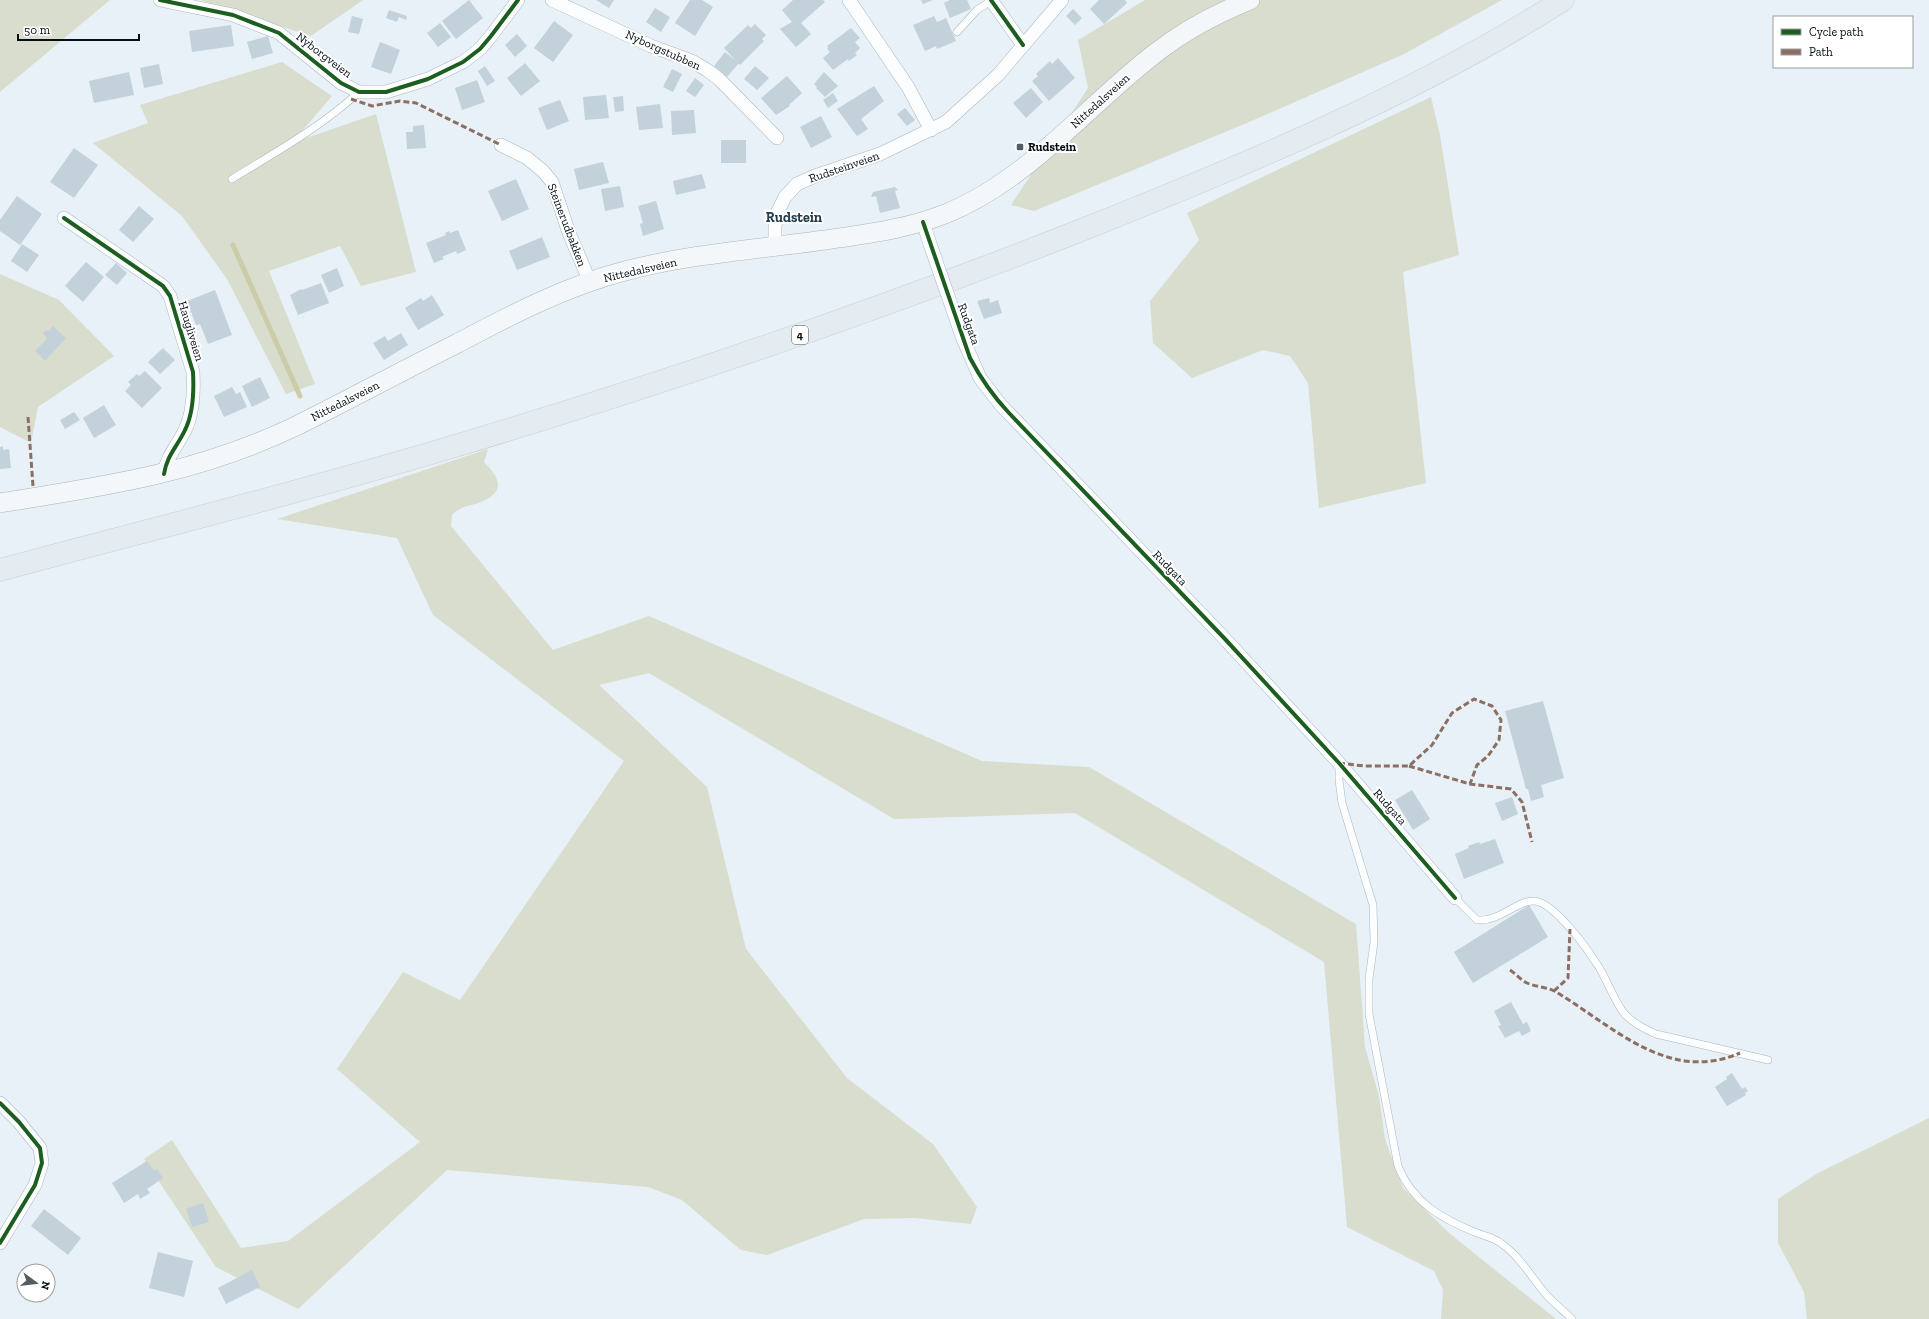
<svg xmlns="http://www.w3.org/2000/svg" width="1929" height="1319" viewBox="0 0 1929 1319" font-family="'Zilla Slab',serif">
<rect width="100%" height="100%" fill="#e7f1f7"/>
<path fill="#d9ddcd" d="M0 0H110L0 92Z
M200 0H363L311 36Z
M1145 0H1502L1404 54 1247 123 1034 211 1011 205 1088 88 1078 40Z
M282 62 332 96 292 143 376 114 416 272 361 286 340 246 269 271 315 384 286 394 227 279 182 216 93 143 148 123 140 105Z
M1431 97 1440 135 1459 255 1403 272 1426 483 1319 508 1308 383 1290 356 1263 350 1192 378 1153 343 1150 301 1199 240 1187 213Z
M0 274 59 300 114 356 38 407 31 443 0 427Z
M488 449 484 462C498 476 507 490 483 501 471 507 463 504 452 515L451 526 553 650 649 616 982 761 1089 767 1356 924 1365 1047 1379 1096 1385 1139 1403 1188 1449 1233 1556 1319H1441L1443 1290 1434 1271 1347 1227 1324 962 1075 813 894 819 649 673 599 685 707 787 746 949 847 1078 933 1144 977 1207 971 1224 915 1218 864 1219 767 1255 741 1250 682 1200 648 1187 447 1170 298 1309 216 1267 144 1159 172 1140 241 1248 288 1241 420 1142 337 1069 403 972 460 1000 624 761 433 615 397 538 277 519Z
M1929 1118V1319H1807L1804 1292 1778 1243V1199L1818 1173Z"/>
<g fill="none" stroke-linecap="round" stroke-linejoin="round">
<path stroke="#cccca9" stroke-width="5" d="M233 245 300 396"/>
</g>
<path fill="#c2d1da" d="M469 0 483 18 456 39 442 21Z
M596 0H614L609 8Z
M690 0H702L713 7 695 36 675 23Z
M793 0H823L825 2 801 23 811 34 796 47 780 29 792 22 782 10Z
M921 0H933L923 4Z
M950 0H967L971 9 950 18 944 3Z
M1099 0H1125L1127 3 1104 24 1090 9Z
M655 8 670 17 661 32 646 22Z
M1073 9 1082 18 1075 25 1066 16Z
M389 10 407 16 406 20 399 17 397 22 386 18Z
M352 16 363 19 359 34 348 32Z
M934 16 937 22 946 18 956 41 937 49 936 46 925 51 913 25Z
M554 21 573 35 553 62 534 48Z
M440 23 451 37 438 47 427 33Z
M755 24 766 35 762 39 764 41 740 65 724 48 748 25 751 28Z
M231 25 234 46 192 52 189 31Z
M851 28 860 38 855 42 860 48 855 53 857 55 849 61 848 59 833 70 823 58 830 52 827 49 828 48 827 46Z
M517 34 527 46 515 57 505 45Z
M268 36 273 53 252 59 247 42Z
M380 42 400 50 391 74 371 67Z
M725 52 739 63 727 77 714 66Z
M1058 58 1075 78 1049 101 1032 81 1038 76 1036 74 1050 61 1052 64Z
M525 63 540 81 521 96 507 78Z
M159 64 163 84 144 88 140 68Z
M485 66 495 81 487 86 478 71Z
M755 66 769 78 757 90 744 79Z
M672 69 682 74 673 92 663 87Z
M129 72 134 95 94 103 89 81Z
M824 72 838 86 825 97 816 88 817 87 814 84Z
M787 76 802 93 789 105 790 106 776 115 761 98Z
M695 78 704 85 695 97 686 91Z
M477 80 485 102 462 110 455 88Z
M874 86 884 101 861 119 868 129 857 136 837 109Z
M1031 88 1043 102 1026 118 1013 103Z
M833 93 838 101 828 108 823 100Z
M606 95 609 118 585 120 583 97Z
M623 96 624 111 615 112 613 97Z
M560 100 569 121 547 130 538 108Z
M660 104 663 128 639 130 636 107Z
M905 108 915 120 907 126 897 114Z
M694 110 696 133 672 135 671 111Z
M821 116 832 137 811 148 800 127Z
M424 125 426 148 407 149 406 132H413V126Z
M721 140H746V163H721Z
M74 148 98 165 74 198 50 182Z
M603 162 609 183 579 190 574 169Z
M702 174 706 188 676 195 673 181Z
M516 179 529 209 502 221 488 191Z
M620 186 624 207 605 211 601 189Z
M895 187 898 190 895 191 900 208 880 213 876 196 871 197 873 192Z
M17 196 42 214 20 245 0 231V220Z
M656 201 664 229 643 236 640 224 643 223 638 206Z
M139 206 154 219 133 242 119 230Z
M458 230 466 250 457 254 456 251 442 257 444 259 434 263 426 243 446 235 445 233 449 231 450 233Z
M542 237 550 257 517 270 509 251Z
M22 244 39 255 27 272 11 261Z
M86 262 104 277 83 302 65 286Z
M116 263 127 273 117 285 105 275Z
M337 268 344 286 329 293 321 275Z
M321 283 329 303 298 315 290 295 301 289 302 290Z
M215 290 232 335 208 344 200 324 196 325 187 301Z
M432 295 444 315 418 330 405 308 421 298 423 301Z
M989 298 990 303 998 300 1002 313 984 319 977 301Z
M53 326 66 338 45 361 35 351 47 339 43 333 46 330 48 331Z
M401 333 408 345 384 360 373 343 385 336 388 341Z
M163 348 175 360 160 374 148 362Z
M145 371 162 388 142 408 125 391 131 385 128 382 137 374 139 376Z
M260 377 270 398 252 407 242 386Z
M232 387 236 394 240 392 247 407 224 417 214 396Z
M104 405 116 425 94 438 83 418Z
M74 412 80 420 65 429 60 420Z
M3 446V450L9 449 11 468 0 469V447Z
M1543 701 1564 778 1541 785 1544 797 1531 801 1528 789H1526L1505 711Z
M1412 790 1430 819 1413 830 1395 800Z
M1512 797 1518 814 1502 821 1495 803Z
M1495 839 1504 863 1464 879 1455 854 1469 848 1468 846 1479 842 1480 844Z
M1529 905 1548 937 1473 983 1454 952Z
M1511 1002 1523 1024 1527 1022 1531 1031 1522 1036 1519 1031 1505 1038 1498 1026 1501 1025 1494 1011Z
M1732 1073 1742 1089 1745 1087 1748 1091 1745 1093 1746 1095 1727 1106 1715 1087 1727 1079 1726 1077Z
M147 1161 154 1171 157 1169 163 1178 147 1189 150 1193 140 1199 138 1194 124 1203 112 1183Z
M203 1203 209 1222 192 1227 186 1209Z
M44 1209 81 1238 68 1255 31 1226Z
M158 1252 193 1261 184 1297 149 1288Z
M252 1270 260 1287 226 1304 218 1288Z"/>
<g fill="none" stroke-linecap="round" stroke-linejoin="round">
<defs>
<path id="service" d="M957 32 977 10 991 1
M232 179C276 152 321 127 359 92
M1339 763V780L1342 803 1373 905 1374 942 1369 979V1014L1398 1166C1413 1203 1442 1219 1477 1233 1485 1236 1495 1238 1502 1244 1519 1256 1531 1276 1544 1292 1552 1302 1563 1310 1572 1319
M1455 898 1477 920C1500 922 1519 899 1535 901 1556 904 1589 951 1600 969 1608 983 1614 999 1623 1012 1632 1023 1644 1029 1656 1034L1768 1060"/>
<path id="minor" d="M160 0 233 15 279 33 341 83 359 92H386L428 79 463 62 480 49 491 36 518 0
M552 0 651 46 692 61 707 70 719 79 777 138
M849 0 908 87 931 130
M991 0 1023 45
M501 145 527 158 543 171 552 182 569 233 590 282
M64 218 163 286 170 296 193 372C194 390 193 414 185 430 177 447 167 455 164 474
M923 222 930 244
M775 247V227L777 213 785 197 797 184 815 176 880 154 946 122 998 75 1062 0
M963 339 980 378 1000 404 1225 639 1339 763 1455 898
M0 1103 19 1122 40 1148 42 1163 35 1185 0 1243"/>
<path id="secondary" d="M0 503C106 486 198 473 296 426 350 399 404 370 458 343 511 315 566 286 625 271 690 254 759 249 825 240 866 234 907 229 945 214 1027 181 1085 108 1153 55 1182 32 1215 14 1250 0"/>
<path id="trunk" d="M0 570C148 530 298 493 445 449 660 385 871 313 1079 231 1245 165 1412 96 1563 0"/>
</defs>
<use href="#service" stroke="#acb6bc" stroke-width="8"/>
<use href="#minor" stroke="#acb6bc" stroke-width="14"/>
<use href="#secondary" stroke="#acb6bc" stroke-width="20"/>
<use href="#trunk" stroke="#c9cfd1" stroke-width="23"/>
<use href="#service" stroke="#fbfdfe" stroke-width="7"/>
<use href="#minor" stroke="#fbfdfe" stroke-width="13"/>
<use href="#secondary" stroke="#f3f7f9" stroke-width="19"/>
<use href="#trunk" stroke="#e4ecf1" stroke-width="22"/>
<defs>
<path id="minor-bridge" d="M930 244 963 339"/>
</defs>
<use href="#minor-bridge" stroke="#acb6bc" stroke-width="14" stroke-linecap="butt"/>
<use href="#minor-bridge" stroke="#fbfdfe" stroke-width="13"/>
<path stroke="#8d6e63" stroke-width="3" stroke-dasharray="6 3" stroke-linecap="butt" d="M351 99 372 106 400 101 416 103 501 145
M28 417 33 486
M1339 763 1364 766H1409L1432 745 1452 713 1474 699 1492 706 1501 720 1499 740 1488 756 1477 765 1470 784
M1409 766 1470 784 1511 789 1522 802 1532 842
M1510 970C1516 974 1521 980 1527 983 1536 987 1548 987 1556 992 1613 1026 1668 1084 1740 1053
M1554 991 1568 978 1570 929"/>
<defs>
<path id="cycleway" d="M160 0 233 15 279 33 341 83 359 92H386L428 79 463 62 480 49 491 36 518 0
M991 0 1023 45
M64 218 163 286 170 296 193 372C194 390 193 414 185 430 177 447 167 455 164 474
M923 222 970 358C981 379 993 396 1009 413L1225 639 1339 763 1455 898
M0 1103 19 1122 40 1148 42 1163 35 1185 0 1243"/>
</defs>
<use href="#cycleway" stroke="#fff" stroke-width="6"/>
<use href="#cycleway" stroke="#1b5e20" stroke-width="4"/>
</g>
<rect fill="#535d63" stroke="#fff" stroke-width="1.5" x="1016" y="143" width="8" height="8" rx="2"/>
<g text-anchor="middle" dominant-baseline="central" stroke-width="4" stroke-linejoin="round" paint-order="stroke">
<rect fill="#fff" stroke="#4f565a" stroke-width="1" x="792" y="326" width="16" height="18" rx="3"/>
<g font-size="11" font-weight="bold" fill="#040e13">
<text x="800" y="335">4</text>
</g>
<g font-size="12" fill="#040e13" stroke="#fff">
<text transform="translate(663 50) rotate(24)">Nyborgstubben</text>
<text transform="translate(324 55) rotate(37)">Nyborgveien</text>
<text transform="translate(1100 101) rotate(-42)">Nittedalsveien</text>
<text transform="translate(844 167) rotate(-19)">Rudsteinveien</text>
<text transform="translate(567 225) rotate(69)">Steinerudbakken</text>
<text transform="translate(640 270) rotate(-13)">Nittedalsveien</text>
<text transform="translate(969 324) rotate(70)">Rudgata</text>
<text transform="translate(191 331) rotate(73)">Haugliveien</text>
<text transform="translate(345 401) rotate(-27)">Nittedalsveien</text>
<text transform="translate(1170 568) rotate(46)">Rudgata</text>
<text transform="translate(1390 807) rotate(49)">Rudgata</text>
</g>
<g font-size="12" font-weight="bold" fill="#040e13" stroke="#fff" text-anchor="start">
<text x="1028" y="147">Rudstein</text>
</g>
<g font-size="14" font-weight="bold" fill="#243d4b" stroke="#fff">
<text x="794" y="217">Rudstein</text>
</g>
</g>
<rect x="1773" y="16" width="140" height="52" fill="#ffffff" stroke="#9b9fa1"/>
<rect x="1781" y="29" width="20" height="6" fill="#1b5e20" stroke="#9b9fa1"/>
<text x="1809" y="36" font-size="12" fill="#040e13">Cycle path</text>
<rect x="1781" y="49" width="20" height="6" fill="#8d6e63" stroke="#9b9fa1"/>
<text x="1809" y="56" font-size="12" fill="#040e13">Path</text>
<g transform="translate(36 1283) rotate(105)"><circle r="19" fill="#ffffff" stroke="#9b9fa1"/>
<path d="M0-3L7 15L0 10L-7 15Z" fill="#535d63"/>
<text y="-6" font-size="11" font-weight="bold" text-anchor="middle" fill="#040e13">N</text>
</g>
<path d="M18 34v6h121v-6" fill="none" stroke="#040e13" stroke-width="2"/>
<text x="24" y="34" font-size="12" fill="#040e13" stroke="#ffffff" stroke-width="3" paint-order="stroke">50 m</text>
</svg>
